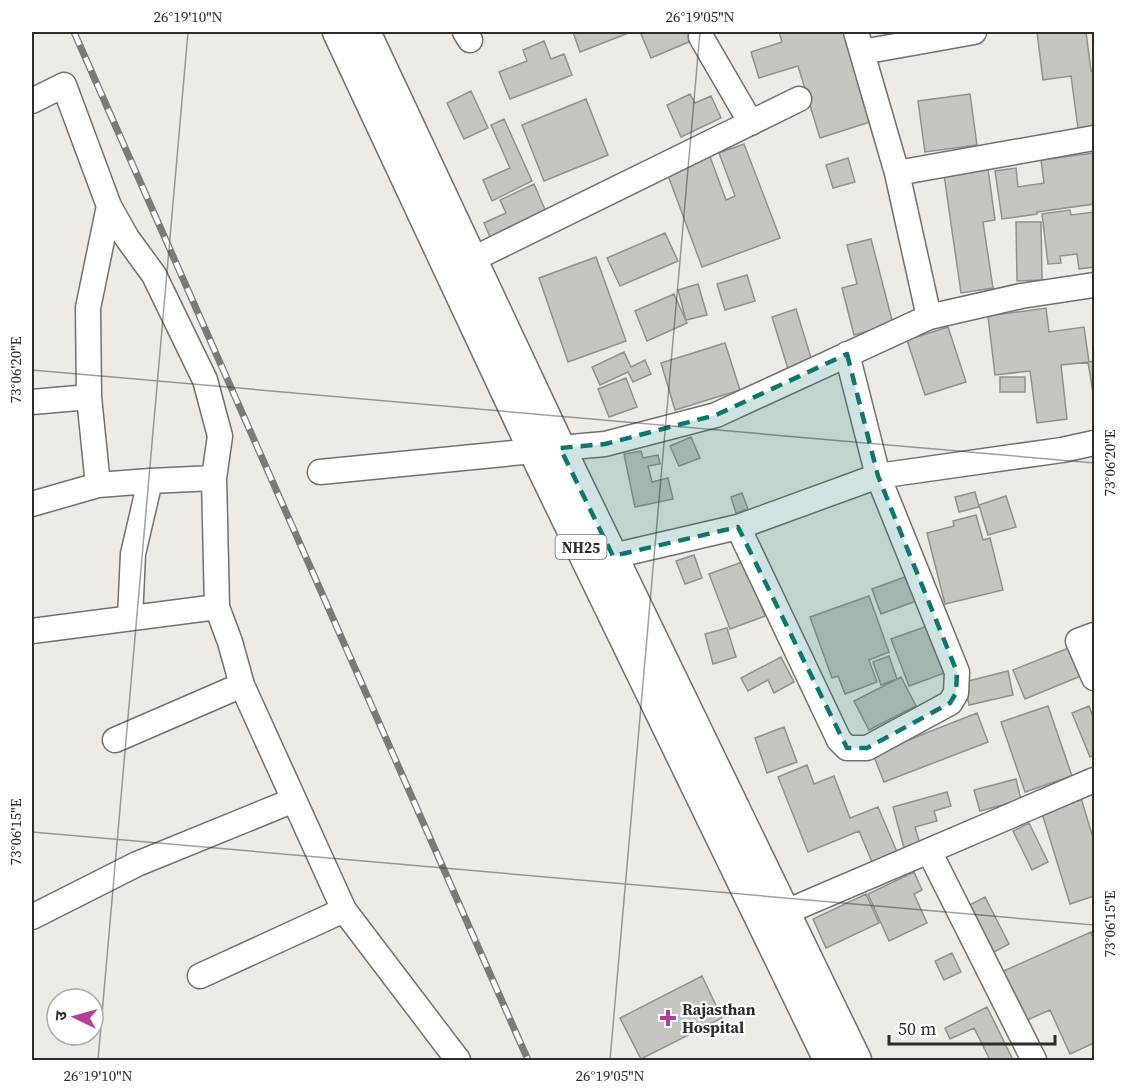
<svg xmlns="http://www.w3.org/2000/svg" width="1126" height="1092" viewBox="0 0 1126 1092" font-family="'Source Serif 4','Noto Sans Devanagari',serif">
<rect width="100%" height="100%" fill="#eeebe7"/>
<path fill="#c7c5c0" stroke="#92908c" stroke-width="1.5" d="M573 32H631L580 52Z
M648 32H687L691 41 651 58 641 34Z
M779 32H845L873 121 820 138 798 66 759 78 751 52 782 42Z
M1037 32H1086L1091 71H1094V126L1078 128 1071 76 1043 80Z
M544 41 551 59 564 54 572 75 510 99 499 72 527 61 523 50Z
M471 91 488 128 464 139 447 103Z
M690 94 695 103 711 96 721 118 681 137 667 105Z
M970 94 977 145 925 152 918 101Z
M586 99 608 155 544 181 522 125Z
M504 119 532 181 492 201 483 180 510 168 491 125Z
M744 144 780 238 702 267 666 170 709 154 726 200 735 196 719 153Z
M1094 153V204L1037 212V214L1002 219 995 171 1016 168 1018 187 1044 183 1041 160Z
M848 158 855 182 833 188 826 165Z
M988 169 995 220 983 222 993 288 961 293 944 175Z
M534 184 546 212 490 237 484 223 506 213 500 200Z
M1070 210 1071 215 1094 212V267L1079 269 1077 254 1060 256 1061 263 1048 264 1042 214Z
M1016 222H1041L1042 280 1017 281Z
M665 233 678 261 620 286 607 258Z
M871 239 893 324 854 335 842 288 857 284 847 245Z
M596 257 626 341 568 362 539 278Z
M747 275 755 301 725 310 717 284Z
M698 284 707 315 686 320 678 290Z
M674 294 687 323 647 341 635 311Z
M1046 308 1049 332 1084 327 1089 362 1061 365 1067 419 1037 423 1030 371 995 375 988 316Z
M796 309 812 361 788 369 772 317Z
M948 327 966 382 925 395 907 340Z
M725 343 740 390 675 410 661 363Z
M624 352 631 367 645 360 651 374 633 382 628 372 600 385 592 367Z
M1094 361V399L1088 362Z
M1000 377H1025V392H1000Z
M626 378 637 407 609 417 598 389Z
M691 437 700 458 679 466 670 446Z
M641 451 643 458 658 455 660 464 648 466 652 482 668 478 673 499 635 507 624 454Z
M975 492 979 507 959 512 955 497Z
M742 493 748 509 736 513 731 497Z
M1006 496 1016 527 988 535 979 505Z
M976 515 983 540 990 538 1003 590 945 604 927 533 954 526 953 521Z
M694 555 702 578 685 584 676 561Z
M745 561 765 616 730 629 709 574Z
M910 575 919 600 881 614 872 589Z
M869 596 889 652 869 660 877 682 845 694 838 676 832 678 810 617Z
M933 624 950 671 909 686 891 639Z
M727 628 736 657 713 664 705 634Z
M1071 647 1083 675 1025 699 1013 670Z
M889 656 897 679 881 685 873 662Z
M781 657 794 682 774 693 768 680 748 691 741 678Z
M1008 671 1013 695 969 705 964 682Z
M901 677 916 706 869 730 854 701Z
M1048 706 1072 776 1025 792 1001 722Z
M1089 706 1094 720V755L1090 757 1072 713Z
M977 713 988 742 884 782 873 754Z
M784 727 797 762 767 773 755 738Z
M807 765 814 784 834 776 850 818 878 807 897 852 872 862 859 831 808 852 778 777Z
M1016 779 1021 800 980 811 974 790Z
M947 792 951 806 934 811 937 821 915 827 920 844 904 848 893 807Z
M1081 798 1094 841V896L1070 904 1041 810Z
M1029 823 1048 862 1032 870 1013 831Z
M914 872 922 890 914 894 927 923 889 941 868 894Z
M866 894 879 923 826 948 813 919Z
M985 897 1009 944 985 957 960 910Z
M1091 932 1094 941V1043L1070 1054 1050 1010 1018 1024 997 974Z
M952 953 961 972 944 980 935 961Z
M702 976 722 1018 641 1059 620 1018Z
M987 1007 1013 1060H990L974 1028 950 1039 945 1028Z"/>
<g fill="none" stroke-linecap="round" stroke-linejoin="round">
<defs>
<path id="minor" d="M465 32 470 40
M856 32 897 173
M701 37 751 123
M862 52 974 32
M32 101 64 85 109 206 127 238 154 275 205 380 220 436 214 478 217 607 230 642 242 685 344 910 458 1060
M473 259 799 99
M929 317 1021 296 1094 285
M32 402 89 397
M560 448 605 444 716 415 929 317 897 173 1094 138
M320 472 534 451
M98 485 89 397 88 308 109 206
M32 504 98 485 150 481 214 478
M738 527 839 740 847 748H867L950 703 956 693 957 672 878 476 847 354
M613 556 738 527 878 476 1062 450 1094 443
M130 618 133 554 150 481
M32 631 217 607
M1094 635 1078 641 1094 678
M115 740 242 685
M929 851 1034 1060
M786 912 1094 780
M32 917 137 864 294 800
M200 976 344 910"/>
<path id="major" d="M338 32 534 451 829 1060
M365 32 560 448 856 1060"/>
</defs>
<use href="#minor" stroke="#72706c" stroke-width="27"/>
<use href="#major" stroke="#72706c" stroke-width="33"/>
<use href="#minor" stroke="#fff" stroke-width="24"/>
<use href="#major" stroke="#fff" stroke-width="30"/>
<defs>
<path id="rail" d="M74 32 528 1060"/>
</defs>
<use href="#rail" stroke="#7c7a77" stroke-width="7"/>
<use href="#rail" stroke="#fff" stroke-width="4.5" stroke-dasharray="14" stroke-linecap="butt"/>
</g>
<path fill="#0f766e" fill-opacity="0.2" stroke="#0f766e" stroke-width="4.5" stroke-dasharray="12 8" stroke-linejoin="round" d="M847 354 878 476 957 672 956 693 950 703 867 748H847L738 527 613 556 560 448 605 444 716 415Z"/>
<path fill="none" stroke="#2d2c2a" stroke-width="1.5" stroke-opacity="0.45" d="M32 370 1094 463M32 832 1094 925M98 1060 188 32M610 1060 700 32"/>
<path fill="#b43f98" stroke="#fff" stroke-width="2" d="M665 1009h6v6h6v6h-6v6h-6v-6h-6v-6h6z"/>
<g text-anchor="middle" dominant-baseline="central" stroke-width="4.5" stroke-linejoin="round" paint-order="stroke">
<rect fill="#fff" stroke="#6c6b6a" stroke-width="1.5" x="555.5" y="535" width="51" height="24" rx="4.5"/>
<g font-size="15" font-weight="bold" fill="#2d2c2a">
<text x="581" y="547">NH25</text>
</g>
<g font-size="16" font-weight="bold" fill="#2d2c2a" stroke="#fff" text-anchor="start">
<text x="682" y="1009">Rajasthan<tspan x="682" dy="18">Hospital</tspan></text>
</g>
</g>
<rect width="1126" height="1092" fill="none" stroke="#ffffff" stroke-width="66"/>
<g transform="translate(75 1017) rotate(275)"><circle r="28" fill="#ffffff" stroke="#ababaa" stroke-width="1.5"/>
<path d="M0-4.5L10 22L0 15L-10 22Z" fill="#b43f98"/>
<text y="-9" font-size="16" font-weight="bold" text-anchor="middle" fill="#2d2c2a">उ</text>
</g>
<path d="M889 1035v9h166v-9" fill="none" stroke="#2d2c2a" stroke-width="3"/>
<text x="898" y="1035" font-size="18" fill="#2d2c2a" stroke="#ffffff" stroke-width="4.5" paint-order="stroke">50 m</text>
<rect x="33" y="33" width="1060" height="1026" fill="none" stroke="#2d2c2a" stroke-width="2"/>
<g font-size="15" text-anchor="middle" fill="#2d2c2a">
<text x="188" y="22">26°19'10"N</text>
<text x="700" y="22">26°19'05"N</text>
<text transform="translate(16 370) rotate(-90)" y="5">73°06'20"E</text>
<text transform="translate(1110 463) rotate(-90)" y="5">73°06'20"E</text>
<text transform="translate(16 832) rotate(-90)" y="5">73°06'15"E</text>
<text transform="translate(1110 924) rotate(-90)" y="5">73°06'15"E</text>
<text x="98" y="1081">26°19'10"N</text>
<text x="610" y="1081">26°19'05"N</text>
</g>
</svg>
